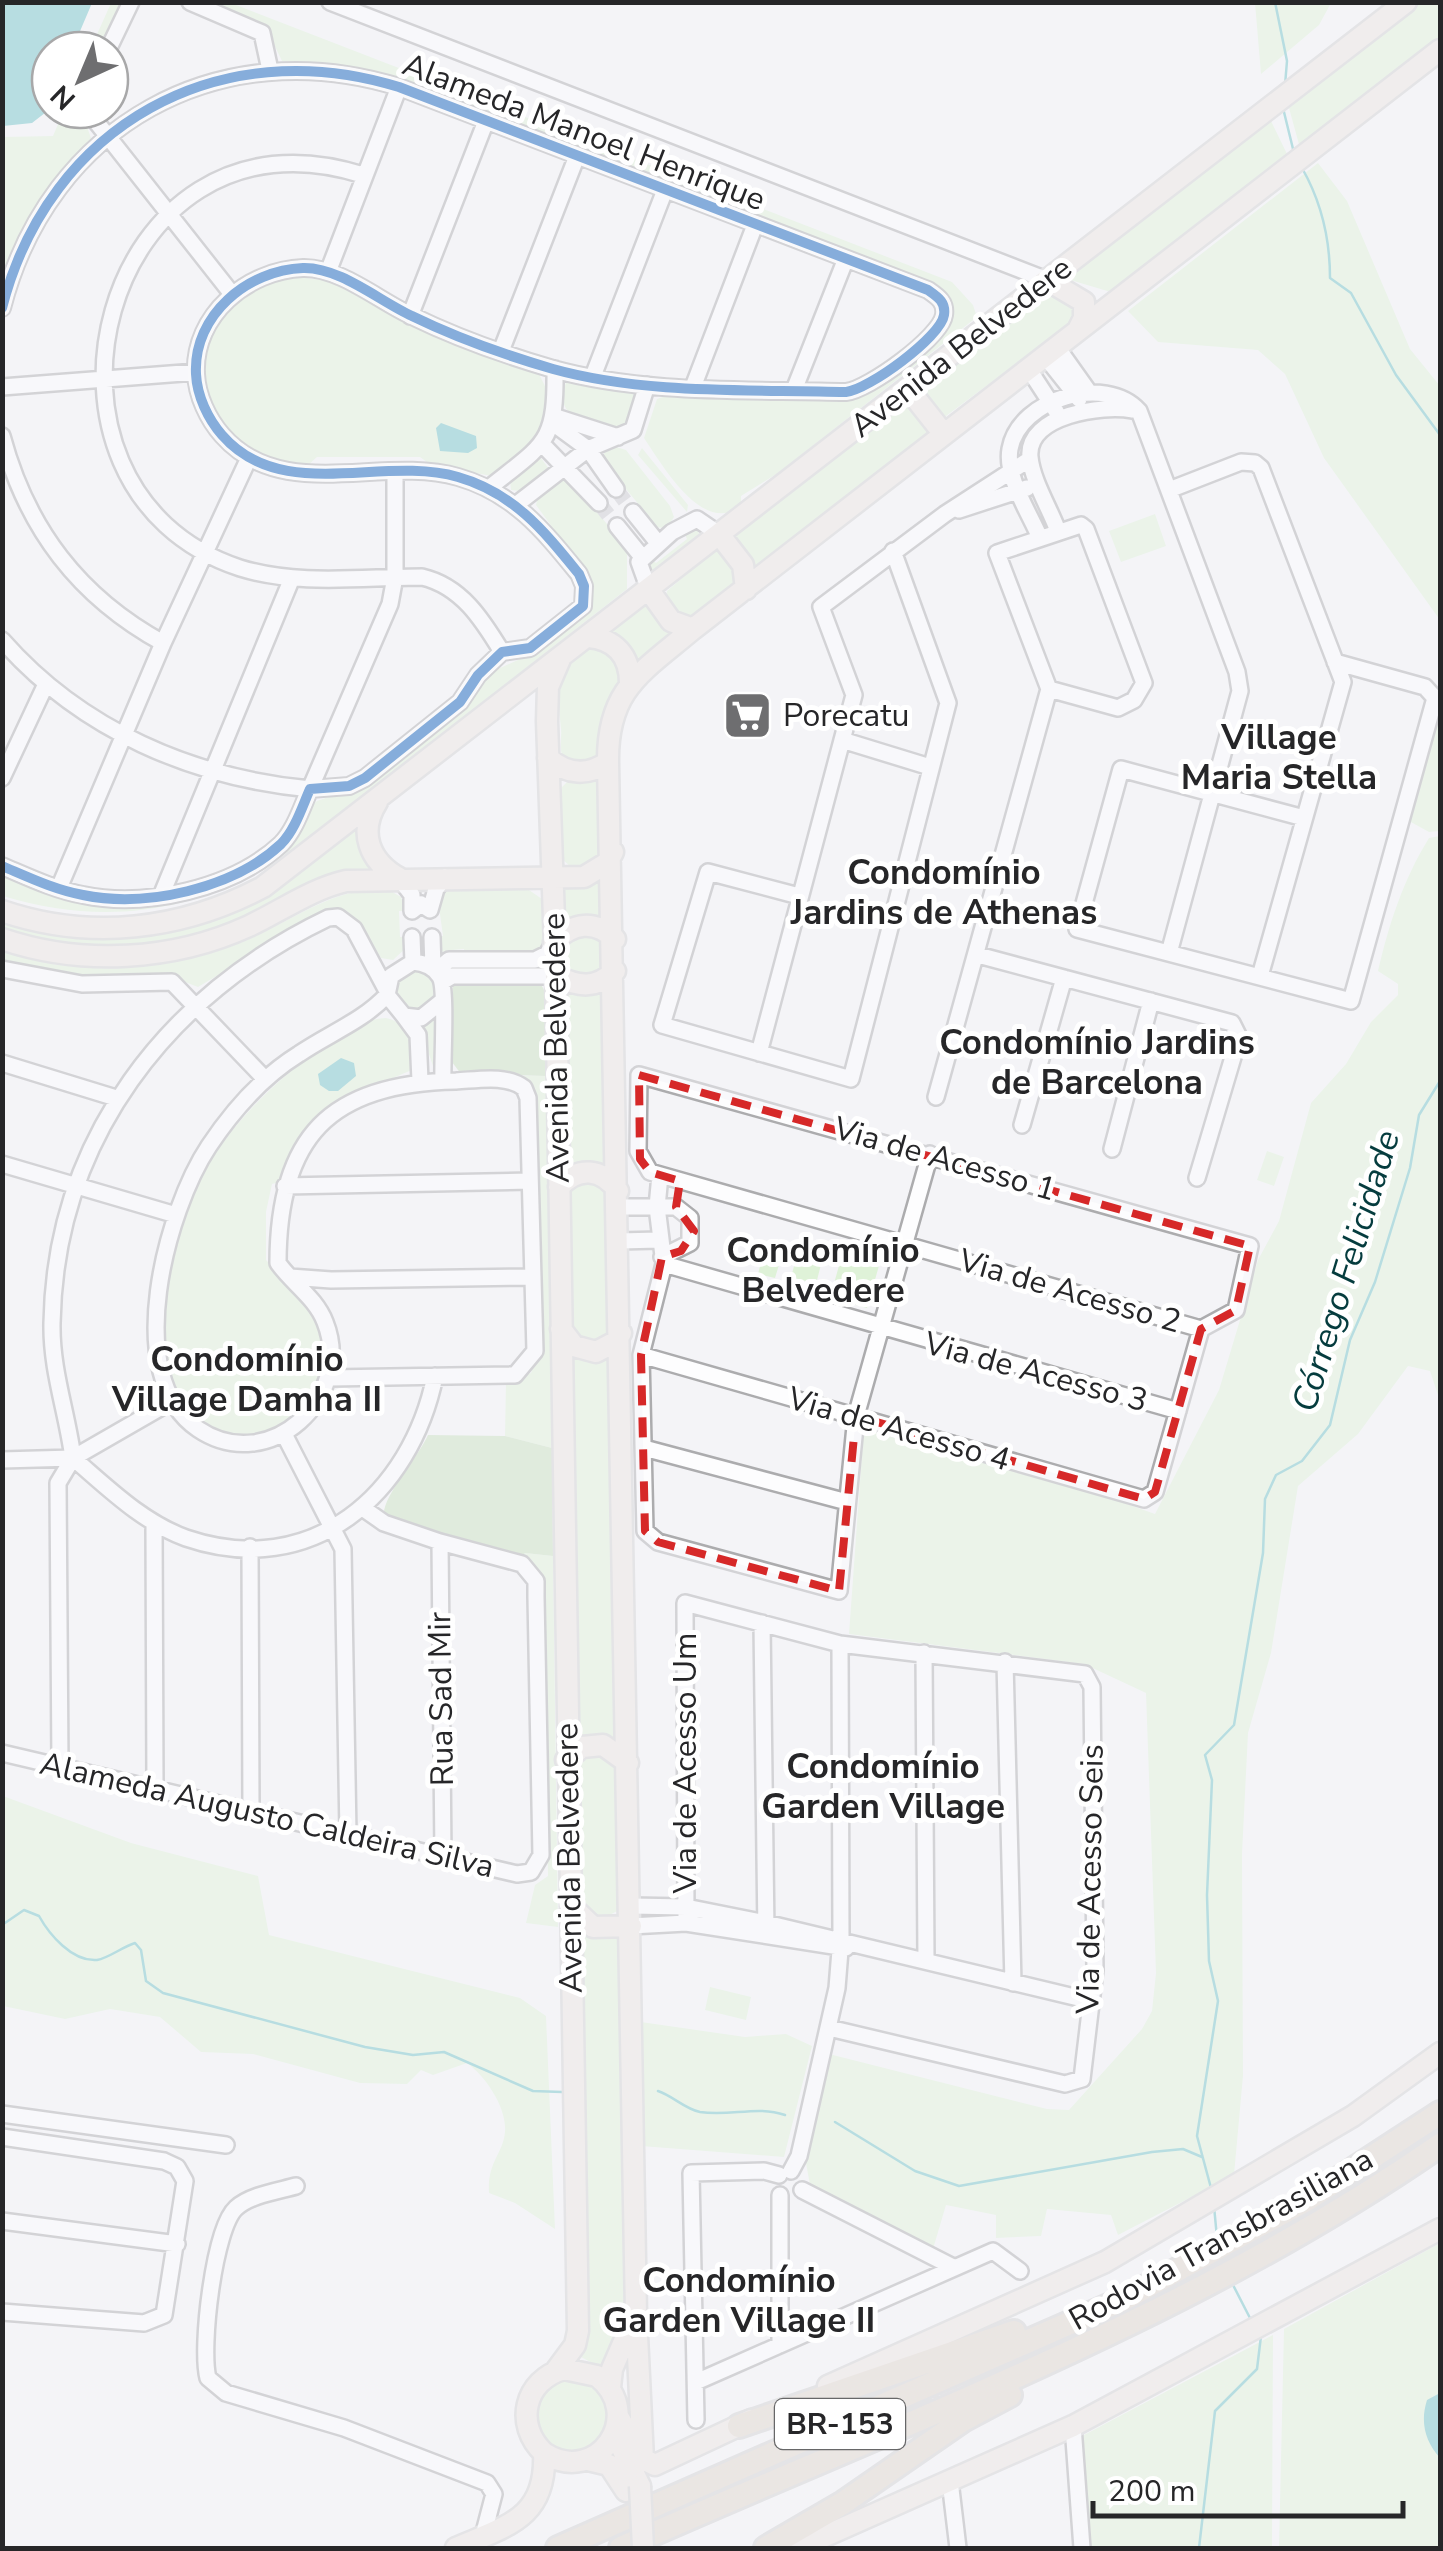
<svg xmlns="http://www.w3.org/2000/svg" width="1443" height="2551" viewBox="0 0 1443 2551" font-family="'Nunito Sans',sans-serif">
<rect width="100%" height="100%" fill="#f4f4f7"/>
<path fill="#dff2d8" d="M111 3H122L102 50H90Z
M203 3H231L952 282 973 305 977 317 778 473 741 496V506C703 536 663 466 644 438L657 399 668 395 856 399 941 336 952 318 951 304 422 88 350 66 282 61 268 32Z
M1255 3V2L1331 3 1319 25 1261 74Z
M1416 3H1440V43L1300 148 1289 108Z
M64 110H81L91 138 30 221 2 289V137L53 136Z
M1271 121 1288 156 1114 293 1067 279 1070 270 1263 122Z
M1318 163 1347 201 1410 349 1440 386V620L1324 458 1285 374 1258 350 1158 342 1128 311Z
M299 277 329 281 434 336 539 374 548 392 541 439 492 476 431 465 420 457H317L307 466C170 453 172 287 299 277Z
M1050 296 1075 306 1076 319 942 419 923 397 926 387 1035 299Z
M573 379 636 392 640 396 634 422 620 429C594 425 550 419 566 383Z
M902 404 909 405 928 430 925 441 757 571 732 537 734 531Z
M616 447 626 450 670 506 674 517 667 528 651 527 637 510 640 506 602 460 604 453Z
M642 448 688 505 687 512 638 455Z
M541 458 549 469 520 491 511 490 510 482Z
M563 478H570L627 549V589L288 855C199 913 104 927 3 896V873L72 899 226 882 317 801 366 784 463 709 489 673 540 650 588 609 592 591 588 576 536 505 538 497Z
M1155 514 1166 546 1121 562 1109 531Z
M696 528 701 537 651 577 645 564 650 558 656 563 687 539 684 532Z
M716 549C730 553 736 566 739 580L685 625 665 602 667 591Z
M641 605H647L671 635 640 664 610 631Z
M591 646 607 647 623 673 604 749 594 764 565 761C558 750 562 741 561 729 558 699 553 657 591 646Z
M1440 715V831L1429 832 1409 821Z
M571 778H596L602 783 607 846 592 867 572 868 561 858 558 791Z
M362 823 379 872C285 907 180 959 77 949 52 946 27 938 3 933V917L168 927Z
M1440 836V1401L1430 1371 1408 1366 1358 1434 1298 1486 1271 1653 1248 1733 1242 1854 1243 2076 1234 2175 1118 2235 1111 2215 1047 2209 1041 2236 996 2238V2215L946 2205 933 2249 811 2190 805 2158 829 2054 1047 2109 1069 2110 1142 2029 1152 2011 1156 1973 1146 1693 1084 1664 849 1634 864 1427 1079 1487 1155 1514 1219 1390 1258 1260 1279 1221 1311 1103 1346 1064 1371 1022 1398 995V984L1378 971C1389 924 1403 880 1429 838Z
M606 873 607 927 560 928 559 882Z
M526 888 545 901 549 938 539 954 465 957 464 949 452 950 451 956 438 949 435 937 443 936 438 900 446 891Z
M389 890 401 897 406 911H399L400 937H407V947L393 960 381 958 355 919 344 912 316 917 198 987 164 974 104 978 49 975 3 965 2 951C82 980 184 971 260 934 303 914 339 886 389 890Z
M581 932 602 939 606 967 591 978 564 966 563 947Z
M422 968 436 980 437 997 419 1012 407 1011 393 993 400 972Z
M561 982H609L612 1176 564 1174Z
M439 1017 437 1065 433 1066 419 1025Z
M386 1018C413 1024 411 1045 414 1069L351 1096 298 1146 280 1182 272 1184 266 1212V1260C273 1266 273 1272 279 1278 296 1298 318 1308 325 1336 345 1411 240 1471 187 1410 170 1390 168 1364 165 1339 152 1218 232 1104 331 1043 348 1033 366 1018 386 1018Z
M514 1076H547L552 1448 505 1436 506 1381 531 1373 539 1352 534 1102Z
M1267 1151 1284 1157 1274 1186 1257 1180Z
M589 1177 607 1191 610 1336 586 1344 571 1324 564 1197 572 1182Z
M802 1238 826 1245 816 1284 791 1277Z
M766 1243 784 1248 775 1278 758 1274Z
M845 1244 882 1255 867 1308 830 1298Z
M572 1350 613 1352 621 1749 574 1746Z
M525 1553 553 1556 558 1927 526 1923 535 1885 548 1876 543 1601 520 1558Z
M593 1751 616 1763 621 1909 600 1920 584 1910 580 1899 579 1760Z
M3 1796 131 1843 258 1876 269 1935 520 1998 546 2016 555 2229 515 2203 489 2193C487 2162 503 2154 505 2132 507 2107 485 2076 467 2063L433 2075 421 2070 407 2084 360 2083 253 2054 201 2052 160 2017 110 2009 65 2019 3 2006Z
M580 1929 623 1937 627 2308 602 2368 579 2356 588 2324Z
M710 1987 751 1997 746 2020 705 2010Z
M641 2022 745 2037 786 2034 812 2046 784 2157 641 2146Z
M1440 2243V2548H1279L1284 2329Z
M1273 2335 1272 2548H1086L1079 2441 1084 2435Z
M534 2416a38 38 0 1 1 76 0a38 38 0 1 1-76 0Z"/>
<path fill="#c7e0bc" d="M540 982 546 994 547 1076 461 1074 449 1058 453 983Z
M428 1435 505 1436 552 1448 553 1556 525 1553 520 1558 393 1524 384 1515C382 1497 419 1456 428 1435Z"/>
<path fill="#6dc1c5" d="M3 2 92 3 72 50H50V109L32 123 3 126Z
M441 423 476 436 477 448 468 453 440 451 436 428Z
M341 1058 354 1063 356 1076 338 1091H329L320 1085 318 1074Z
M1440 2393V2458C1425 2441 1420 2422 1427 2400Z"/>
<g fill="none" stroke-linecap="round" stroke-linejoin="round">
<path stroke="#6dc1c5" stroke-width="2.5" d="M1275 2 1287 61 1285 85
M1283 108 1294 153
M1302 168C1322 203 1330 238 1330 278L1351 293 1396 375 1440 435
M2 1925 24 1910 39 1916C49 1934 72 1962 97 1960 109 1958 122 1947 135 1943L141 1950 146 1981 163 1993 365 2047 413 2055 444 2052 533 2091 562 2092
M658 2091C673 2096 685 2109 700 2112 730 2117 757 2105 785 2115
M835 2122 915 2171 959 2186 1152 2152 1183 2149 1202 2157
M1211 2188 1197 2136 1218 2001 1209 1961 1207 1895 1212 1780 1205 1755 1234 1725 1263 1553 1265 1499 1276 1475 1302 1461 1330 1425 1350 1340 1375 1282 1410 1168 1419 1115 1440 1081
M1214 2206 1217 2238
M1232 2283 1251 2320
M1199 2548 1215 2411 1257 2369 1261 2336"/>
<path stroke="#cbcbce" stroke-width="15" stroke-dasharray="15 8" stroke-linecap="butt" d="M616 489 633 512
M599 503 617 526"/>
<defs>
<path id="minor" d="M190 2 262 33 270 70
M330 2 1047 280
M108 50 131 2
M87 110 232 294
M363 175C101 91 0 489 240 568 298 586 362 577 422 577 461 586 482 619 502 652
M328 272 399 87
M2 308C49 125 219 31 399 87L928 290C938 297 946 302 944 315 941 337 868 390 846 392 750 389 647 395 553 369 505 355 457 338 412 316 379 301 340 267 303 268 248 270 193 315 196 374 197 396 208 419 222 435 282 504 381 455 458 477 514 493 544 531 579 574L584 586 583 606 530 648 502 652 478 675 460 702 365 778 349 786 310 789C302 807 295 830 281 844 233 889 145 908 83 895 55 890 28 877 2 866
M410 316 486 121
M1057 347 1089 392
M501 351 577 156
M1044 355 1079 399
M1028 368 1056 411
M593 376 665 190
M2 387 196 372
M693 387 755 225
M794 390 845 261
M559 418 618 437
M554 424 588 449 616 489
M2 436C27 529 79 597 163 643
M543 445 599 503
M489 488C545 443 556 444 555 369
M1169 490 1241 462 1255 463 1261 468 1343 682 1260 976
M517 504 588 449 633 430 647 385
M959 510 1027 488
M633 512 658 543
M617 526 642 557
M1058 531C1050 509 1032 480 1030 457 1026 415 1104 404 1132 410
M1040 538C1029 512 1005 477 1010 449 1019 398 1106 374 1139 411L1237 672 1240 691 1169 953
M649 590 639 562 672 532 697 519 719 534
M2 640C81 730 193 778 310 789L390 604 395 577V472
M842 740 930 767
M2 778 46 684
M1304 818 1121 769 1077 929 1351 1001 1435 698 1425 687 1335 662
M399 878 412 895V911L421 904 430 910 436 889 445 877
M59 888 163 643 248 460
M161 896 292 578
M799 896 708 872 662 1025 851 1079 948 703 893 551
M412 937 413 962
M432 937 433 968
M978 955 1232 1023 1239 1037 1197 1178
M2 969 82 984 172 982 265 1079
M436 971 449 960H535L547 954 554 942
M442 982 452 976H556
M442 1001 421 1018 404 1016 387 995 391 976 413 962C424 963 434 966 440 977 447 989 442 1062 443 1081
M404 1016 418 1035 420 1081
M759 1053 854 695 821 607 945 514 1030 459
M2 1063 116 1098
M936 1097 1049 689 997 553 1081 525 1086 529 1144 683 1134 700 1118 708 1049 689
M1022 1125 1064 978
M1112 1149 1151 1001
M2 1164 176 1215
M660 1175 657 1207 664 1264 641 1355 645 1531 658 1542 839 1591 856 1416 930 1154
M285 1186 530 1181
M619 1207H676L690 1218V1243L662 1257
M619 1241 659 1240
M664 1264 1178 1411
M290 1277 331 1280 533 1277
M641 1355 1144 1499 1155 1492 1201 1329 1236 1310 1250 1246 639 1075 638 1151 650 1172 1201 1329
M330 1378 515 1375 535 1351 528 1098 524 1088C506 1074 477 1080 456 1081 330 1083 278 1137 278 1263 292 1283 316 1298 325 1322 355 1397 269 1477 198 1429 120 1376 167 1209 209 1146 233 1110 262 1077 299 1054 328 1034 363 1021 387 995
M284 1434 343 1549 348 1834
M644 1448 847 1502
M73 1458C67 1412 51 1370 52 1323 55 1140 167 995 328 918L338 917 354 929 387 991
M73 1458C108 1488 142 1522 186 1538 312 1581 411 1494 435 1376
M2 1460 73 1458
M154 1523 155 1788
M440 1542 443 1857
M250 1547 251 1811
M762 1623 766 1934
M924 1653 926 1961
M1005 1662 1013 1983
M2 1753 517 1874 531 1872 541 1855 536 1597V1581L522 1564 440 1542 384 1523 364 1509
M60 1766 58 1483 73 1458 172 1401
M631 1906 686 1907 766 1923 1091 2001
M686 1923 685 1603 840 1644 1085 1674 1092 1687 1095 1970 1082 2079 1065 2084 829 2028
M631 1926 686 1923 846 1948
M2 2114 226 2145
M2 2137 164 2161 177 2167 185 2181 164 2315 144 2323 2 2312
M791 2171 799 2156 837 1988 841 1938 840 1644
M296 2186C278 2191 250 2195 236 2208 214 2228 200 2348 208 2378L226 2393 344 2428 487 2483 494 2494 483 2536
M802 2190 953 2267
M2 2221 177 2244
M780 2345V2195
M696 2382 993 2251 1020 2271
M696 2420 691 2173 764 2171 779 2175
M1073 2426 1082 2548
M950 2481 958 2548"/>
<path id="major" d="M1047 280 1084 302V318L1078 330
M909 390 943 433
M719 534 743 565 746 589
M649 590 671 621 693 629
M588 637C615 639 630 656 630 683
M548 758C567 775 588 776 608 762
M377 802C358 832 369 861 399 878
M2 911C90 941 182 930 263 887L1406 2
M2 939C82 966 173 961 249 926 281 911 311 889 346 881L584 877 607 863 613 852
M554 942C573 922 595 920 615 939
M556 976C579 987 596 989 615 971
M559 1187C578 1166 602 1168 618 1191
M561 1329 574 1346 596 1352 615 1342 621 1333
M566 1760 582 1747 603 1745 628 1763
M571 1906 593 1927 631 1926
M555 2372 575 2345 578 2331 556 976 547 721 548 687 560 659
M828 2386 1105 2262 1353 2116 1440 2053
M610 2388 612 2369 635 2316
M619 2418 643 2459 655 2465 751 2420
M617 2438 640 2486
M643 2459 636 2314 608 762C607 689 642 672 693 629L1440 50
M588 2460 609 2465 626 2491
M456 2548C507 2526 547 2518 544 2453 514 2425 524 2380 564 2369L597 2376C647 2415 597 2487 544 2453
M798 2548 1073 2426 1440 2229"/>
<path id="highway" d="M739 2426 1014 2332
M558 2548 1122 2300 1308 2199 1440 2113
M621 2548C900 2424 1188 2320 1440 2145
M766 2548 843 2503 963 2420 1010 2395"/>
</defs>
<use href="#minor" stroke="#acacae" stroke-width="20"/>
<use href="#major" stroke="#d0d0d1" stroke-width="25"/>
<use href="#highway" stroke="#d0d0d1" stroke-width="28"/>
<use href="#minor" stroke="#fdfdfe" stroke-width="15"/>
<use href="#major" stroke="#ebe4df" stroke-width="20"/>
<use href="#highway" stroke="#ded4cb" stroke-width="22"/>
<defs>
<path id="major-bridge" d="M640 2486 643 2548"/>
</defs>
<use href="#major-bridge" stroke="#d0d0d1" stroke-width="25" stroke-linecap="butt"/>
<use href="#major-bridge" stroke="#ebe4df" stroke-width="20"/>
<defs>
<path id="cycleway" d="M2 308C49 125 219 31 399 87L928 290C938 297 946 302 944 315 941 337 868 390 846 392 750 389 647 395 553 369 505 355 457 338 412 316 379 301 340 267 303 268 248 270 193 315 196 374 197 396 208 419 222 435 282 504 381 455 458 477 514 493 544 531 579 574L584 586 583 606 530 648 502 652 478 675 460 702 365 778 349 786 310 789C302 807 295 830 281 844 233 889 145 908 83 895 55 890 28 877 2 866"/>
</defs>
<use href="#cycleway" stroke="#fff" stroke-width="16"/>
<use href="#cycleway" stroke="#0057b8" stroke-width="10"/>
</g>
<path d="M0 0H1443V2551H0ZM639 1075 1250 1246 1236 1310 1201 1329 1155 1492 1144 1499 856 1416 839 1591 658 1542 645 1531 641 1355 662 1257 681 1251 694 1231 676 1207 680 1181 650 1172 640 1159Z" fill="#f4f4f7" fill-opacity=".55" fill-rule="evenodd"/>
<path fill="none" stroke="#d62828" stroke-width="8" stroke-dasharray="20 12" stroke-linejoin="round" d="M639 1075 1250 1246 1236 1310 1201 1329 1155 1492 1144 1499 856 1416 839 1591 658 1542 645 1531 641 1355 662 1257 681 1251 694 1231 676 1207 680 1181 650 1172 640 1159Z"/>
<defs>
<symbol id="supermarket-square" viewBox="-11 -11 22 22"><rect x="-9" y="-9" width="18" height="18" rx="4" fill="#6e6e70" stroke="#fff"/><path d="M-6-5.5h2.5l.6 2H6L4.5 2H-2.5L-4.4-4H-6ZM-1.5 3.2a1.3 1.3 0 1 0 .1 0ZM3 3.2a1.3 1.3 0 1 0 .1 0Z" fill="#fff"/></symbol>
</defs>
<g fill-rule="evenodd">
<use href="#supermarket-square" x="720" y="688" width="55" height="55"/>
</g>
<g text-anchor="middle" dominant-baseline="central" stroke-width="10" stroke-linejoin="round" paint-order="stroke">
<rect fill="#fff" stroke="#676768" stroke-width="2.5" x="775" y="2399" width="130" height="50" rx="8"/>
<g font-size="30" font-weight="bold" fill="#262628">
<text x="840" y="2424">BR-153</text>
</g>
<g font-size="32" fill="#262628" stroke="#fff">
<text transform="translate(584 132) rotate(21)">Alameda Manoel Henrique</text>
<text transform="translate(961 347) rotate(-38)">Avenida Belvedere</text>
<text transform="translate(556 1048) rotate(-91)">Avenida Belvedere</text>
<text transform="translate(945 1159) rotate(16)">Via de Acesso 1</text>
<text transform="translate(1070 1291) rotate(16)">Via de Acesso 2</text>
<text transform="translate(1036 1372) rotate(15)">Via de Acesso 3</text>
<text transform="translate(899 1429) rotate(16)">Via de Acesso 4</text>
<text transform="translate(441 1699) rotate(-91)">Rua Sad Mir</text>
<text transform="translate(685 1763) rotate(-90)">Via de Acesso Um</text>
<text transform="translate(267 1815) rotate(13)">Alameda Augusto Caldeira Silva</text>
<text transform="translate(569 1858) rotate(-91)">Avenida Belvedere</text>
<text transform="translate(1090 1879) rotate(-89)">Via de Acesso Seis</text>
<text transform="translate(1221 2239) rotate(-29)">Rodovia Transbrasiliana</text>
</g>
<g font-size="32" fill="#262628" stroke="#fff" text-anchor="start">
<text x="783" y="715">Porecatu</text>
</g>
<g font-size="35" font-weight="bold" fill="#262628" stroke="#fff">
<text x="1279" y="737">Village<tspan x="1279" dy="40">Maria Stella</tspan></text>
<text x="944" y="872">Condomínio<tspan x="944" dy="40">Jardins de Athenas</tspan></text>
<text x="1097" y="1042">Condomínio Jardins<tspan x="1097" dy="40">de Barcelona</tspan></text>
<text x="823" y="1250">Condomínio<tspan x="823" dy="40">Belvedere</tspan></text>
<text x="247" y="1359">Condomínio<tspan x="247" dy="40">Village Damha II</tspan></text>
<text x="883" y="1766">Condomínio<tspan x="883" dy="40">Garden Village</tspan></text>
<text x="739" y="2280">Condomínio<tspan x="739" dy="40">Garden Village II</tspan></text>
</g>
<g font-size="35" font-style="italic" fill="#053c3e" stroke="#fff">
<text transform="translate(1346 1271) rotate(-73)">Córrego Felicidade</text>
</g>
</g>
<rect width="1443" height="2551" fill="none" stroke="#262628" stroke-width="10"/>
<g transform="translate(80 80) rotate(224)"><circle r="48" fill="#ffffff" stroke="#a8a8a9" stroke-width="2.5"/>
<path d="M0-8L18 38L0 25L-18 38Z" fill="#6e6e70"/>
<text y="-15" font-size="28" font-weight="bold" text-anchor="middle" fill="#262628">N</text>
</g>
<path d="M1093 2501v15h310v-15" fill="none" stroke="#262628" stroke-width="5"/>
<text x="1108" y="2501" font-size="30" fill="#262628" stroke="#ffffff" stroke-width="8" paint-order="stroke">200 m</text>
</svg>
